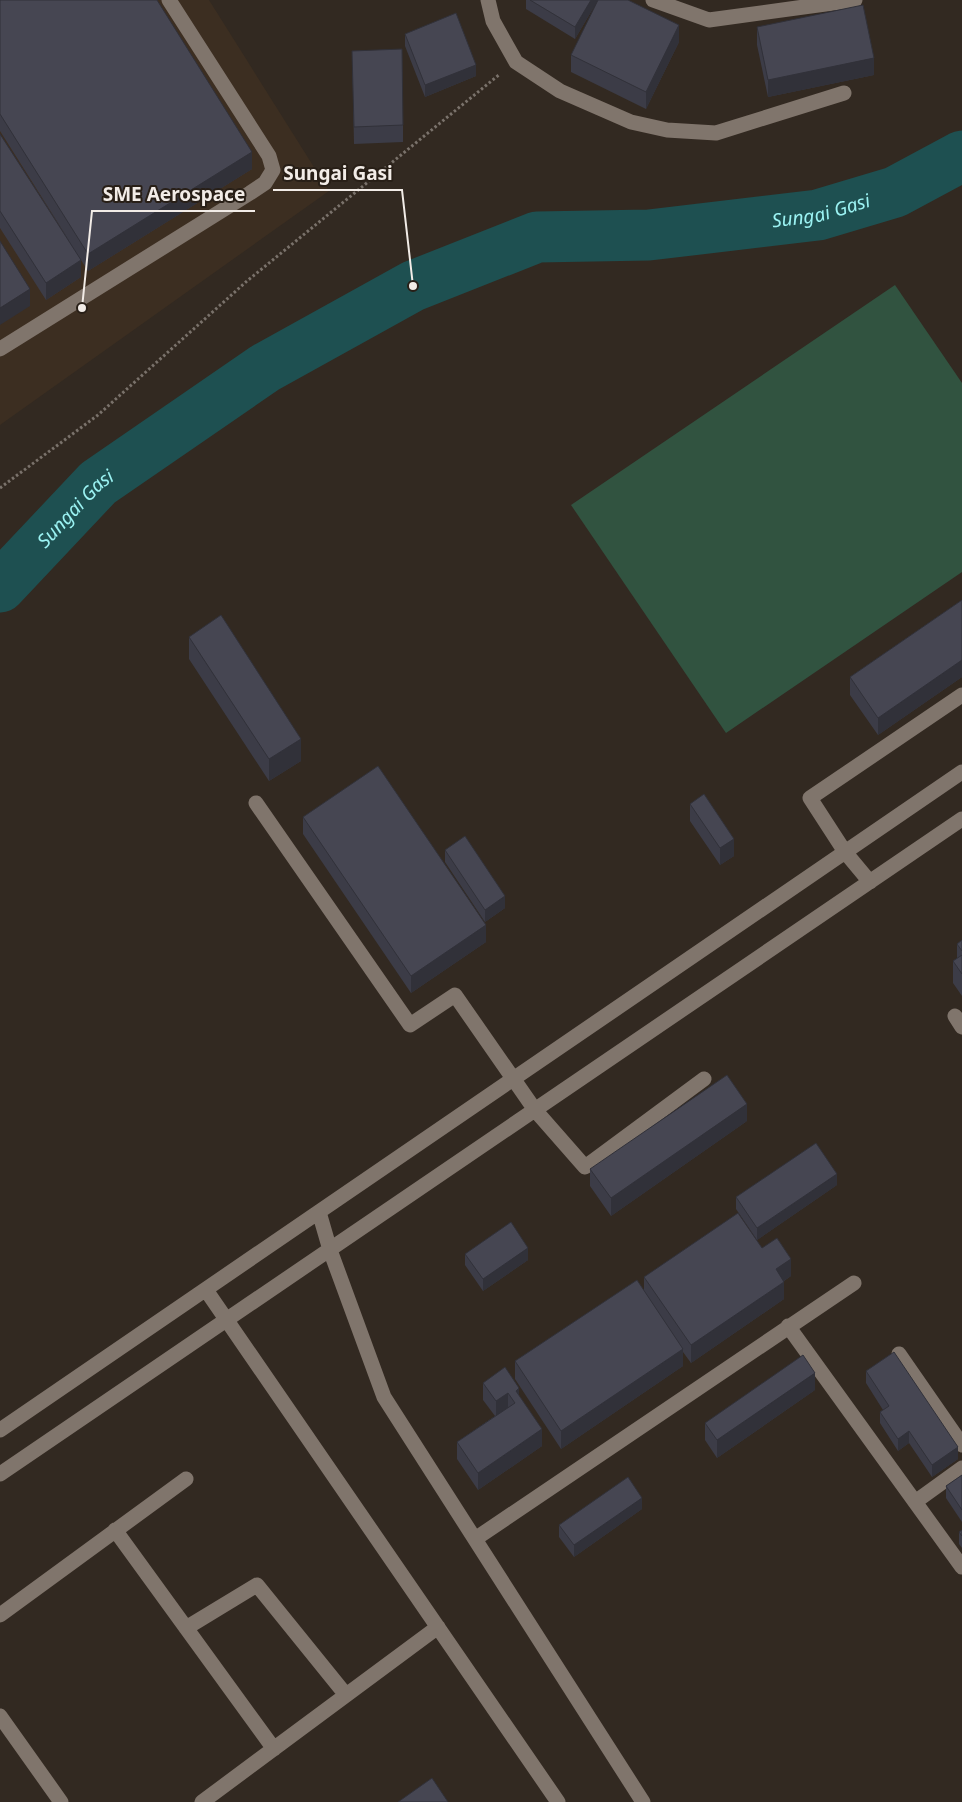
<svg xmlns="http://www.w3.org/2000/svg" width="962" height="1802" viewBox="0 0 962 1802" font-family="'Noto Sans',sans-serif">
<rect width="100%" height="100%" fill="#322921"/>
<path fill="#3c2e21" d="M0 0H209L329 191 0 425Z"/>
<path fill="#315340" d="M895 285 962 383V572L726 733 571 505Z"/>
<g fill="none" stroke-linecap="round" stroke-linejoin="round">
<path stroke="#1e5051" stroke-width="51" id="s1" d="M0 587 98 483 265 368 413 286 537 237 649 235 818 215 895 192 962 156"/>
<path stroke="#7a726b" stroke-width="3" stroke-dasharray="2.5 2.5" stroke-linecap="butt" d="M0 488 98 415 247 281 500 74"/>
<path stroke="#80756c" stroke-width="15" d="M488 0 493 21 516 62 560 91 631 122 667 130 716 133 844 93
M0 349 250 193 265 183 273 170 269 156 169 0
M256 803 410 1025 455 995 535 1110 585 1167 704 1079
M870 882 845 852 810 798 962 695
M955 1016 962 1027
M319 1212 330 1250 384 1397 643 1802
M206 1290 558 1802
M788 1326 962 1567
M899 1354 962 1445
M0 1430 962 772
M0 1474 962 819
M915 1502 962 1468
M115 1530 274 1749
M475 1539 854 1283
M0 1615 186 1479
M186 1628 257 1585 346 1695
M0 1716 61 1802
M202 1802 438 1627"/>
<path stroke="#80756c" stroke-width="15" d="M653 0 709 20 855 0"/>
</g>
<path fill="#3c3c47" d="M0 0 252 169 88 271 81 260V277L46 300 0 228V134L70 242 0 131Z
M526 0H598L575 39 526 9Z
M757 27 874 75 768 97 757 45Z
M405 34 476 76 425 97 405 46Z
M679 42 646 109 571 72V55Z
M352 51 403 125V142L354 144Z
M962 600V677L878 735 850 695V677Z
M189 637 301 761 269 781 189 659Z
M690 804 734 856 720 865 690 821Z
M303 817 486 942 411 993 303 834Z
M445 850 505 908 485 922 445 862Z
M962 940V996L953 983V961L957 958V944Z
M747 1121 611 1216 590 1186V1169Z
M837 1185 757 1240 736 1209V1197Z
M762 1248 791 1276 784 1281V1299L691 1363 683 1352V1366L561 1449 515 1379V1361L644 1290V1277Z
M465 1254 528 1260 483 1291 465 1265Z
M866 1371 958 1459 932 1477 909 1443 898 1451 880 1423V1412L883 1410 866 1383Z
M483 1383 519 1396 542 1446 478 1490 457 1459V1442L495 1416 483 1400Z
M815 1390 717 1458 705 1440V1423Z
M962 1475V1522L946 1498V1486Z
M642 1509 574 1557 559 1537V1525Z
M962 1530V1548L959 1544V1532Z"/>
<path fill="#313139" d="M591 0H598L575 39V27Z
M679 25V42L646 109V92Z
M874 58V75L768 97V80Z
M476 65V76L425 97V85Z
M252 152V169L88 271V254Z
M81 260V277L46 300V283Z
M30 289V306L0 325V308Z
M962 660V677L878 735V718Z
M301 739V761L269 781V759Z
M734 839V856L720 865V848Z
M505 896V908L485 922V910Z
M486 925V942L411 993V976Z
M747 1104V1121L611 1216V1198Z
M837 1174V1185L757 1240V1228Z
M528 1248V1260L483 1291V1279Z
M791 1259V1276L776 1286V1269Z
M784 1282V1299L691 1363V1345Z
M683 1349V1366L561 1449V1431Z
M815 1373V1390L717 1458V1440Z
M519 1388V1405L516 1391Z
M508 1393V1410L496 1418V1401Z
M542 1429V1446L478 1490V1473Z
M909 1431V1443L898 1451V1439Z
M958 1447V1459L932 1477V1465Z
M642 1498V1509L574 1557V1545Z"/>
<path fill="#464652" stroke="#313139" d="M0 0H157L252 152 88 254 0 114Z
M530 0H591L575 27Z
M598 0H628L679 25 646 92 571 55Z
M863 5 874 58 768 80 757 27Z
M456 13 476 65 425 85 405 34Z
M402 49 403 125 354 127 352 51Z
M0 134 81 260 46 283 0 211Z
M0 241 30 289 0 308Z
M962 600V660L878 718 850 677Z
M221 615 301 739 269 759 189 637Z
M378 766 486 925 411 976 303 817Z
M704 794 734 839 720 848 690 804Z
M465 836 505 896 485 910 445 850Z
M962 940V951L957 944Z
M962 955V974L953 961Z
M727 1075 747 1104 611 1198 590 1169Z
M816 1143 837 1174 757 1228 736 1197Z
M738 1213 762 1248 777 1238 791 1259 776 1269 784 1282 691 1345 644 1277Z
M511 1222 528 1248 483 1279 465 1254Z
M637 1280 683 1349 561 1431 515 1361Z
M894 1352 958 1447 932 1465 909 1431 898 1439 880 1412 889 1406 866 1371Z
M803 1355 815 1373 717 1440 705 1423Z
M505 1367 519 1388 516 1391 542 1429 478 1473 457 1442 515 1403 508 1393 496 1401 483 1383Z
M962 1475V1510L946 1486Z
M628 1477 642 1498 574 1545 559 1525Z
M962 1530V1536L959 1532Z
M432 1778 448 1802H398Z"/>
<g text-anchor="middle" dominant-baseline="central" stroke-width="4" stroke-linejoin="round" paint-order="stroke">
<g font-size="19" font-style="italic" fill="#9bf2f2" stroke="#281f17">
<text stroke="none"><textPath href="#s1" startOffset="934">Sungai Gasi</textPath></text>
<text stroke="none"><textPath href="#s1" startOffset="109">Sungai Gasi</textPath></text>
</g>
</g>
<path fill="none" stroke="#f2ece7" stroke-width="2" d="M413 286L402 190H273M82 308L92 211H255"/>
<g fill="#f2ece7" stroke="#281f17" stroke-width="2">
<circle cx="413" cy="286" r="5"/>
<circle cx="82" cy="308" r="5"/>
</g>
<g font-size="19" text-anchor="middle" font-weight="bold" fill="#f2ece7" stroke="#281f17" stroke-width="4" stroke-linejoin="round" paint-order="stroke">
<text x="338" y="180">Sungai Gasi</text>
<text x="174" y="201">SME Aerospace</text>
</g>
</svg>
